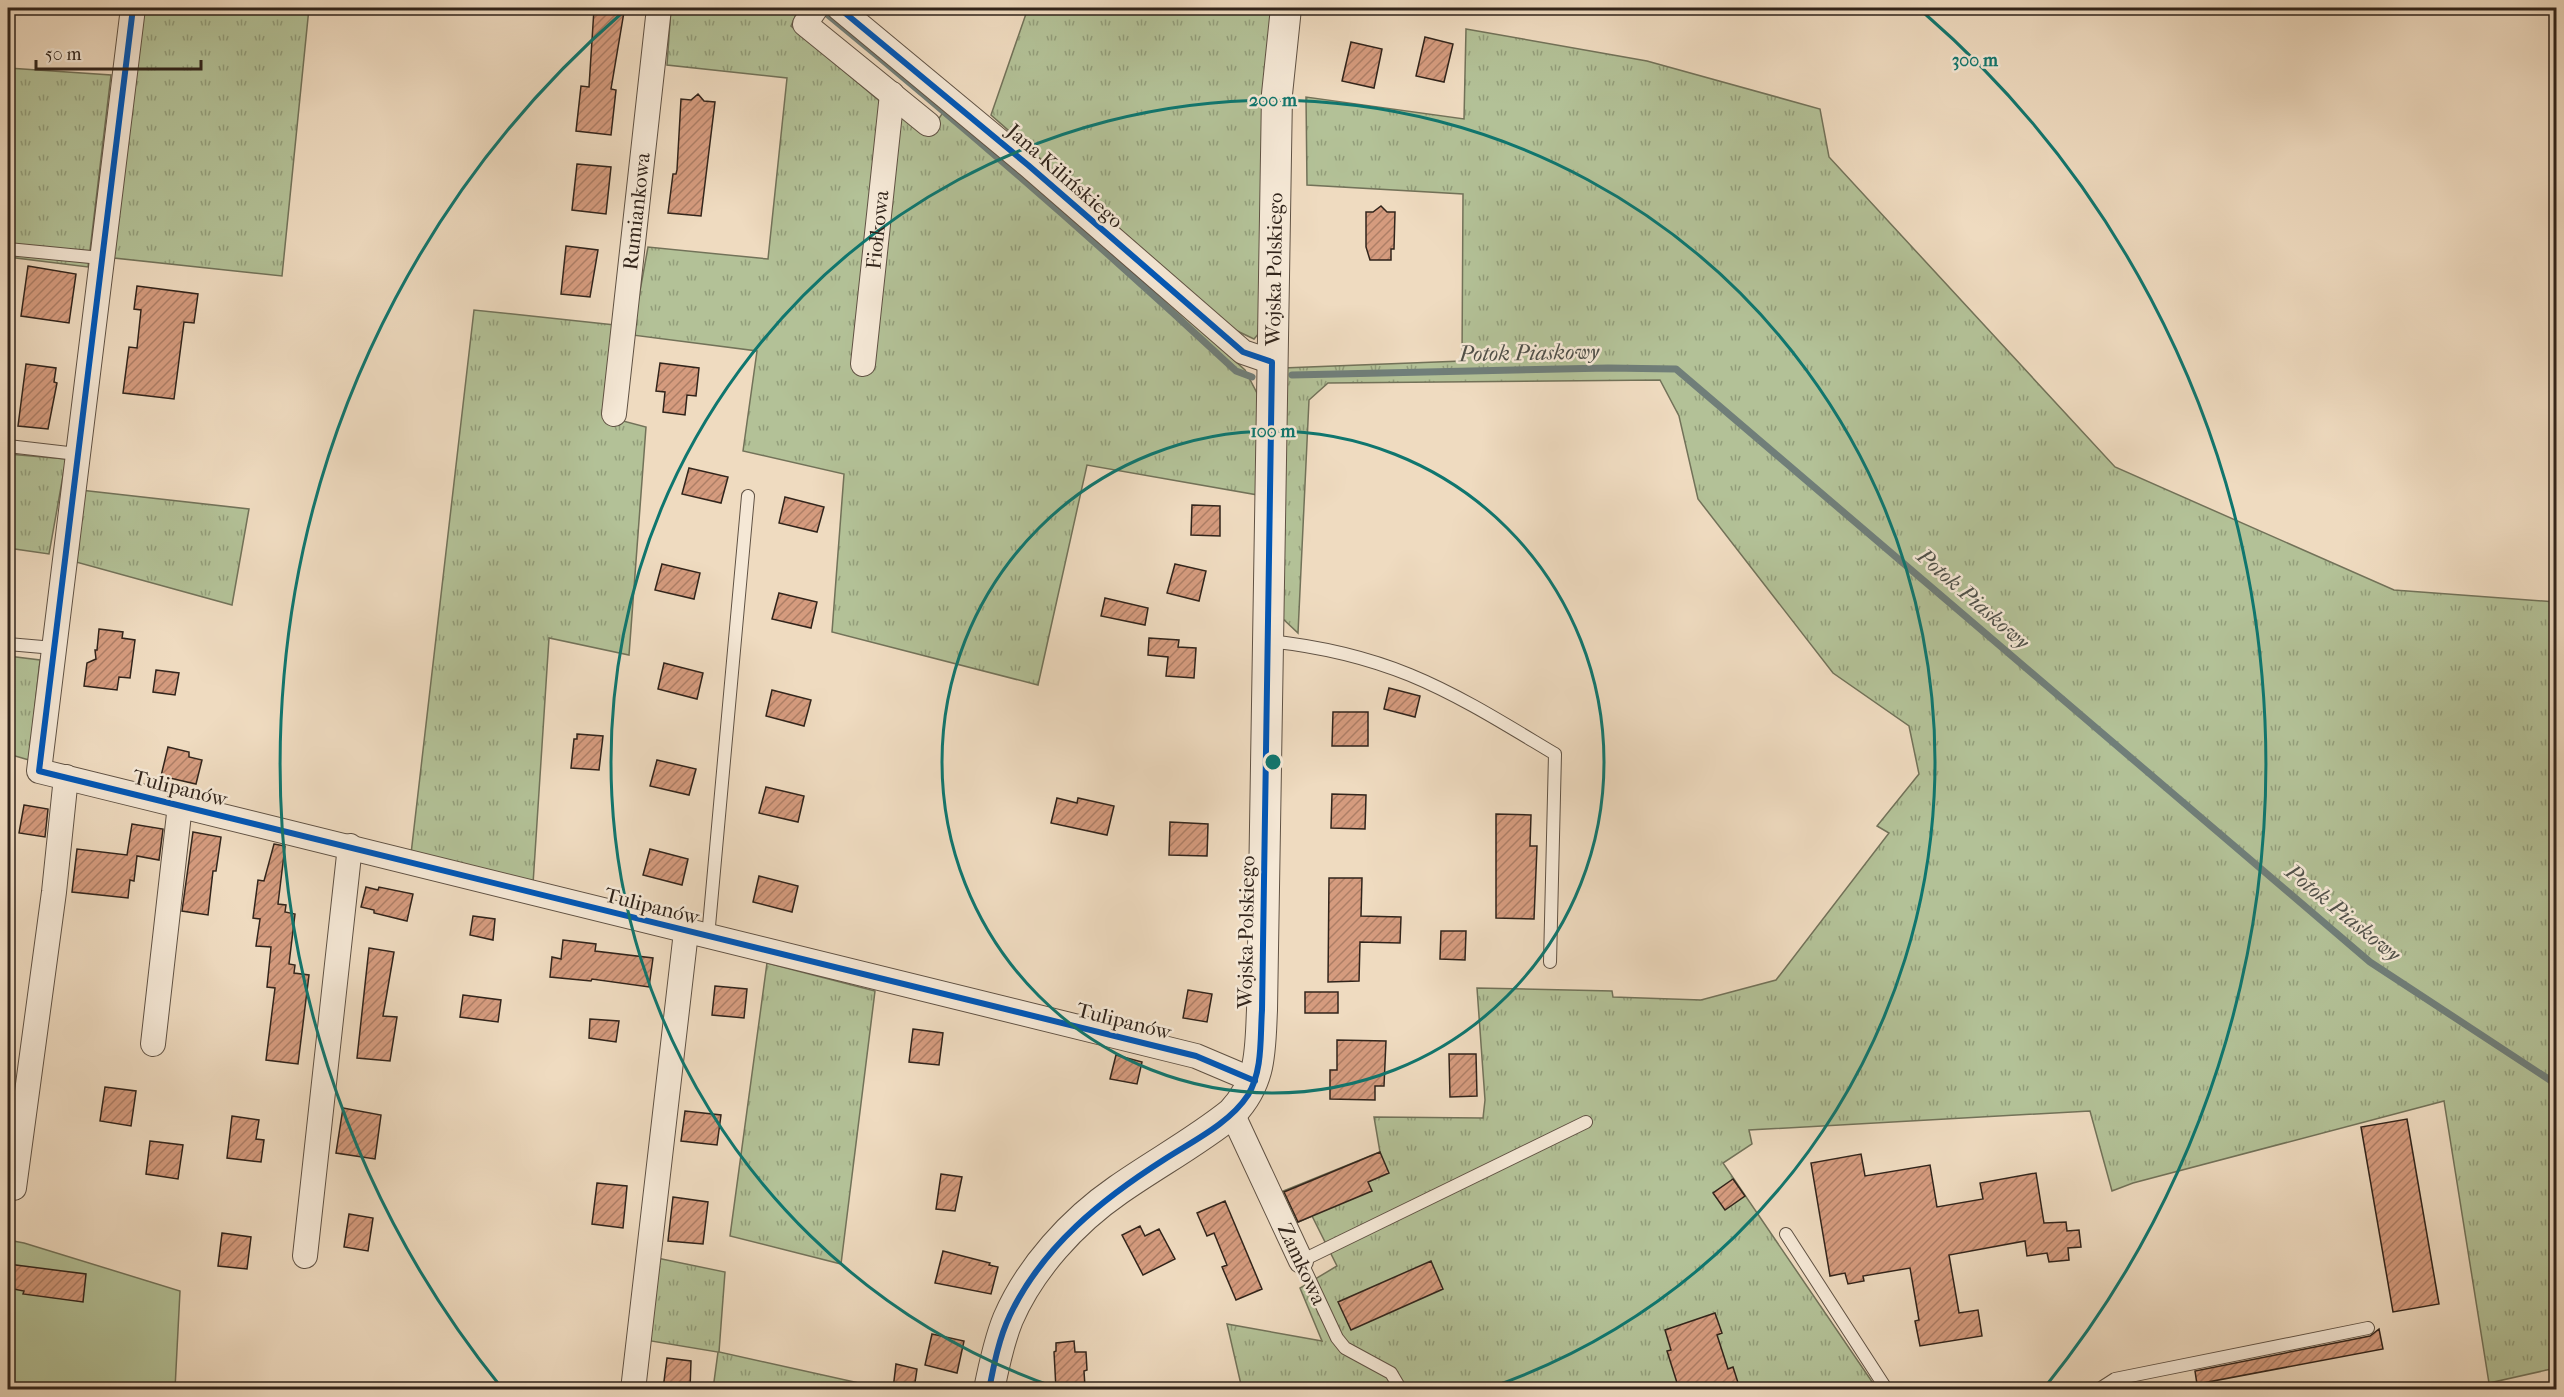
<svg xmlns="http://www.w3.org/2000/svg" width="2564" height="1397" viewBox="0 0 2564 1397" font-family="'IM FELL French Canon',serif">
<defs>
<pattern id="grass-tufts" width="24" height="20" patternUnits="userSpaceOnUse" patternTransform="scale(1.5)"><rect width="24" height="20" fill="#b3c197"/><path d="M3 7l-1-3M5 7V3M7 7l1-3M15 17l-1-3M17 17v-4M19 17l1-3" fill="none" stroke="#929d7a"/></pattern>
<pattern id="building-hatch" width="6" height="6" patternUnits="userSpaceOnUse" patternTransform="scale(1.5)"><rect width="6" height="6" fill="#d59b7e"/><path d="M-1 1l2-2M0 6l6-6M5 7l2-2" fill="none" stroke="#ad7e66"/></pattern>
</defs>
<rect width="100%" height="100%" fill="#efdbc0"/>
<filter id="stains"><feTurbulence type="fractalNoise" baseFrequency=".00333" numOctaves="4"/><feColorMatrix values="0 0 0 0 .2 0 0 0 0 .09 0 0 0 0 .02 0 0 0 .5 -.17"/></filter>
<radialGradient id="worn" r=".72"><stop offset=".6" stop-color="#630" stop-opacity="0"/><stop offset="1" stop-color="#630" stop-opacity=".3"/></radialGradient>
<path fill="url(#grass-tufts)" stroke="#727259" stroke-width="1.5" d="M136 8H309L282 276 114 258Z
M671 8H799L791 26 883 104 871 372 900 118 909 117 929 133 946 108 1027 174 1245 370 1259 397 1258 495 1087 465 1038 685 832 632 844 474 743 451 757 351 633 335 623 421 646 427 629 655 549 638 533 884 411 854 474 310 615 325 632 335 648 247 768 259 787 78 667 65Z
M1028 8H1273L1260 332 1254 339 1233 329 991 115Z
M1466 29 1647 61 1820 109 1829 157 2115 467 2394 590 2556 602V1368L2489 1383 2444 1101 2133 1183 2112 1191 2090 1111 1749 1130 1752 1144 1723 1163 1877 1389H1242L1227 1324 1322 1341 1300 1288 1337 1266 1312 1216 1294 1224 1281 1192 1380 1152 1374 1117 1483 1118 1485 1100 1477 988 1612 991 1613 997 1701 1000 1776 980 1889 833 1877 826 1919 774 1909 726 1833 673 1698 499 1679 416 1660 380 1328 383 1309 400 1298 633 1282 618 1283 368 1462 361 1463 194 1307 185 1306 97 1464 119Z
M8 68 111 75 88 267 8 257Z
M8 454 66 459 49 554 8 548Z
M80 490 249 509 232 605 76 562Z
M8 656 40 660 29 760 8 754Z
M767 963 875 991 841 1264 730 1236Z
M657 1258 725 1272 719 1352 886 1389H713L718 1352 645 1340Z"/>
<path fill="#b3c197" stroke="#727259" stroke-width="1.5" d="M8 1240 24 1243 180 1291 175 1389H8Z"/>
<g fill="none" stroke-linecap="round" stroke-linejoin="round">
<path stroke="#707e79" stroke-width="7" d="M827 14C967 129 1104 248 1236 371L1252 377
M1292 375 1608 368 1676 369 2370 962 2556 1084"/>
</g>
<path fill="url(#building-hatch)" stroke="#31241b" stroke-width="1.5" d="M594 9 624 12 611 89 616 90 611 135 576 131 581 86 589 87Z
M1425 37 1453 44 1444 82 1416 76Z
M1351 42 1382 49 1374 88 1342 81Z
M698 94 704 101 715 102 701 216 668 213 673 174H676L677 170 681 99 691 100Z
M577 164 611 167 606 214 572 210Z
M1381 206 1387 212H1395L1394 249H1391V260H1370L1366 247V212H1373Z
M566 246 598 250 590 297 561 294Z
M28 266 76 274 69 323 21 316Z
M137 286 198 294 194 323 184 322 174 399 123 393 129 347 137 348 141 310 134 309Z
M660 363 699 368 696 396 687 395 685 415 663 412 665 392 656 391Z
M26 364 56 368 54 382 57 383 48 429 18 426Z
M689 468 728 477 721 503 682 494Z
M785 497 824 507 817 532 779 523Z
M1192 505 1220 506V536L1191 535Z
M662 564 700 573 694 599 655 590Z
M1175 564 1206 571 1199 601 1167 593Z
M779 593 817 602 811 628 772 619Z
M1105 598 1148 608 1145 625 1101 616Z
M99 629 123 632 122 638 135 640 130 678 119 677 117 690 84 686 87 663 96 659 95 650H97Z
M1149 638 1179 640 1178 647 1196 648 1194 678 1166 676 1168 657 1148 655Z
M664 663 703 673 697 699 658 689Z
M156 670 179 673 175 695 153 692Z
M1389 688 1420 696 1415 717 1384 709Z
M772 690 811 700 804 726 766 716Z
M1333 712H1368V746H1332Z
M577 734 603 736 599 770 571 768 574 739H577Z
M168 747 189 752V757L202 760 196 784 161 776Z
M657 760 696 769 689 795 650 786Z
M766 787 804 796 798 822 759 813Z
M1332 794 1366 795 1365 829 1331 828Z
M1057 798 1077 803 1078 798 1114 806 1107 835 1051 823Z
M24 805 48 809 45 837 19 833Z
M1496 814 1531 815 1530 846H1537L1534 919 1496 918Z
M1170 822 1208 824 1207 856 1169 855Z
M132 824 163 829 159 860 137 856 134 881 130 880 128 898 72 892 77 849 127 855Z
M193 832 221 837 216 871H213L208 915 182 911Z
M274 844 285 846 278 904 286 905 285 912 295 914 289 964 295 965 294 973 309 975 298 1064 266 1060 275 988 267 987 271 947 256 946 260 919 253 918 258 880 264 881Z
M650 849 688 859 682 885 643 875Z
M759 876 798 886 792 912 753 902Z
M1329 878H1362L1361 916 1401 917 1400 943 1360 942 1359 981 1328 982Z
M366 887 378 890 379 887 413 894 407 921 374 913V910L361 907Z
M473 916 495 919 493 940 470 935Z
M1441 931H1466L1465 960 1440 959Z
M563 940 596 944 595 951 653 958 649 987 592 979 591 981 550 977 552 957 561 959Z
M369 948 394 952 383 1016 397 1017 390 1061 357 1058Z
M715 986 747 989 744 1018 712 1015Z
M1188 990 1212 994 1207 1022 1183 1018Z
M1305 992H1338V1013H1305Z
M463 995 501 1000 498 1022 460 1017Z
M590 1019 619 1021 616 1042 589 1038Z
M913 1029 943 1033 939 1065 909 1062Z
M1337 1040 1386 1041 1384 1086H1375V1100L1330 1099V1070H1337Z
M1449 1054H1476L1477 1096 1450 1097Z
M1116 1055 1142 1062 1137 1084 1110 1079Z
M105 1087 136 1091 131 1126 100 1121Z
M343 1108 381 1115 375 1159 336 1153Z
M685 1111 721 1115 717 1145 681 1141Z
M232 1116 259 1120 256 1139 264 1140 261 1162 227 1158Z
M2407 1119 2439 1304 2393 1312 2361 1127Z
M150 1141 183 1145 178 1179 146 1174Z
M1380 1152 1389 1173 1368 1182 1372 1191 1298 1222 1284 1192Z
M1861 1154 1865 1176 1930 1165 1937 1207 1983 1199 1980 1183 2036 1173 2044 1223 2066 1222 2067 1231 2079 1230 2081 1247 2068 1248 2069 1260 2049 1262 2047 1253 2027 1256 2025 1241 1949 1255 1959 1313 1978 1310 1982 1336 1920 1346 1915 1321 1919 1320 1910 1268 1863 1276 1864 1281 1848 1284 1845 1273 1830 1276 1811 1163Z
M941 1174 962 1177 955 1211 936 1209Z
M1733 1179 1745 1196 1725 1210 1713 1193Z
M597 1183 627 1186 623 1228 592 1224Z
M673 1197 708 1202 703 1244 668 1241Z
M1225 1201 1262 1289 1236 1300 1222 1267 1227 1265 1214 1233 1207 1236 1197 1213Z
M349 1214 373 1218 368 1251 344 1247Z
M1140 1226 1145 1236 1159 1229 1175 1259 1143 1275 1122 1235Z
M222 1233 251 1237 247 1269 218 1266Z
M943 1251 990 1263 989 1265 998 1267 991 1294 935 1283Z
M1431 1261 1443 1289 1351 1330 1338 1302Z
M8 1264 86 1274 83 1302 23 1294 24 1291 8 1288Z
M1715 1313 1722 1333 1717 1335 1728 1369 1733 1367 1740 1389H1684L1682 1384 1678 1386 1667 1351 1671 1350 1665 1330Z
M2379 1329 2383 1349 2197 1384 2195 1371 2370 1336Z
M932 1334 964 1341 957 1373 925 1365Z
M1074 1341 1075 1352H1086L1087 1370 1084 1371 1085 1387 1056 1389 1054 1352 1056 1351V1343Z
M667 1358 691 1361 690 1389H663Z
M896 1364 917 1369 914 1389H893Z"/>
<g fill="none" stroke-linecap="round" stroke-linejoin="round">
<defs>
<path id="service" d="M8 249 101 258
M8 446 77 454
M1269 641C1316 646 1366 657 1410 675 1461 696 1508 726 1555 754L1550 962
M8 644 54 648
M708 937 748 496
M1786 1234 1887 1390
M1401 1390 1391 1373 1345 1348 1337 1338 1301 1261 1586 1122
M2098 1390 2115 1379 2368 1328"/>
<g id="minor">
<path d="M133 8 39 771 1196 1056 1255 1081"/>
<path d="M816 8 805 24 928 124"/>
<path d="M839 8 1028 165 1243 352 1272 362"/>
<path id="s1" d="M863 364 892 94"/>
<path id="s2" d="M614 414 659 8"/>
<path d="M153 1044 180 805"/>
<path d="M1232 1113 1301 1261"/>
<path d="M14 1188 54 892 66 777"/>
<path d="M305 1256 350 846"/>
<path d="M633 1390 686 932"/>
</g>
<g id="tertiary">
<path id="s3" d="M989 1390C994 1365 999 1341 1008 1319 1030 1268 1073 1221 1118 1190 1155 1164 1196 1142 1232 1113 1262 1081 1260 1051 1262 1010L1277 94 1286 8"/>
</g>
</defs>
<use href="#service" stroke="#605244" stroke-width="14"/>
<use href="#minor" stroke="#605244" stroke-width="26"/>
<use href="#tertiary" stroke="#605244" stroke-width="32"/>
<use href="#service" stroke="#f5e8d6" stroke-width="12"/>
<use href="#minor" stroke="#f5e8d6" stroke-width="24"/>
<use href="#tertiary" stroke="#f5e8d6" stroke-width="30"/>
<defs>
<path id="cycleway" d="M133 8 39 771 1196 1056 1255 1081
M839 8 1028 165 1243 352 1272 362 1262 1010C1260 1038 1263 1070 1248 1095 1230 1123 1193 1141 1165 1159 1102 1199 1043 1246 1010 1315 999 1338 994 1364 989 1390"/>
</defs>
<use href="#cycleway" stroke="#f5e8d6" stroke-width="10"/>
<use href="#cycleway" stroke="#0057b8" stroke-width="6"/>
</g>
<g fill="none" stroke="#0f766e" stroke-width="3">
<circle cx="1273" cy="762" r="331"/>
<path d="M1057 1388A662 662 0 1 1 1489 1388"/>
<path d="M501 1387A993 993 0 0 1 622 13M1924 13A993 993 0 0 1 2045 1387"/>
</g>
<g text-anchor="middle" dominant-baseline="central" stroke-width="5" stroke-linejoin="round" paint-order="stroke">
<g font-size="21" fill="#31241b" stroke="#f5e8d6">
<text transform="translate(1065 176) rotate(41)">Jana Kilińskiego</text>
<text stroke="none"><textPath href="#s2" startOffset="204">Rumiankowa</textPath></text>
<text stroke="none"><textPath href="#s1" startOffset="135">Fiołkowa</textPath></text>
<text stroke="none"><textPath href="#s3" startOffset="1234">Wojska Polskiego</textPath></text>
<text transform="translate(180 788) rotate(14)">Tulipanów</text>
<text transform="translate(652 906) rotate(14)">Tulipanów</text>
<text transform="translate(1246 932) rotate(-89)">Wojska Polskiego</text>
<text transform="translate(1124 1021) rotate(14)">Tulipanów</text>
<text transform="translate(1302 1264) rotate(65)">Zamkowa</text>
</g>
<g font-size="22" font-style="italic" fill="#50514a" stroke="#f5e8d6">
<text transform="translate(1529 353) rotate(-1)">Potok Piaskowy</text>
<text transform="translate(1973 599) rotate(41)">Potok Piaskowy</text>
<text transform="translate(2343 913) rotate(39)">Potok Piaskowy</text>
</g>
</g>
<circle cx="1273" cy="762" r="9" fill="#0f766e" stroke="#f5e8d6" stroke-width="3"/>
<g font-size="18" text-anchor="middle" font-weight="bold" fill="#0f766e" stroke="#f5e8d6" stroke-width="5" stroke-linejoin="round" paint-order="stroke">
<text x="1975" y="66">300 m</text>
<text x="1273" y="106">200 m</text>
<text x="1273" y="437">100 m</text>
</g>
<rect width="2564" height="1397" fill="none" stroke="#efdbc0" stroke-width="30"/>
<rect x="9" y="9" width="2546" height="1379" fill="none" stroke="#31241b" stroke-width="3"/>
<rect x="15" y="15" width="2534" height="1367" fill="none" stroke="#31241b" stroke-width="1.5"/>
<path d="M36 60v9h165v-9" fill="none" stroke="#31241b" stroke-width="3"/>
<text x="45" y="60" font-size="18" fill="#31241b" stroke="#f5e8d6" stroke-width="4.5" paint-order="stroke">50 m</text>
<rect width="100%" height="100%" filter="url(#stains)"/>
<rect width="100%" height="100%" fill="url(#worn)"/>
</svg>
